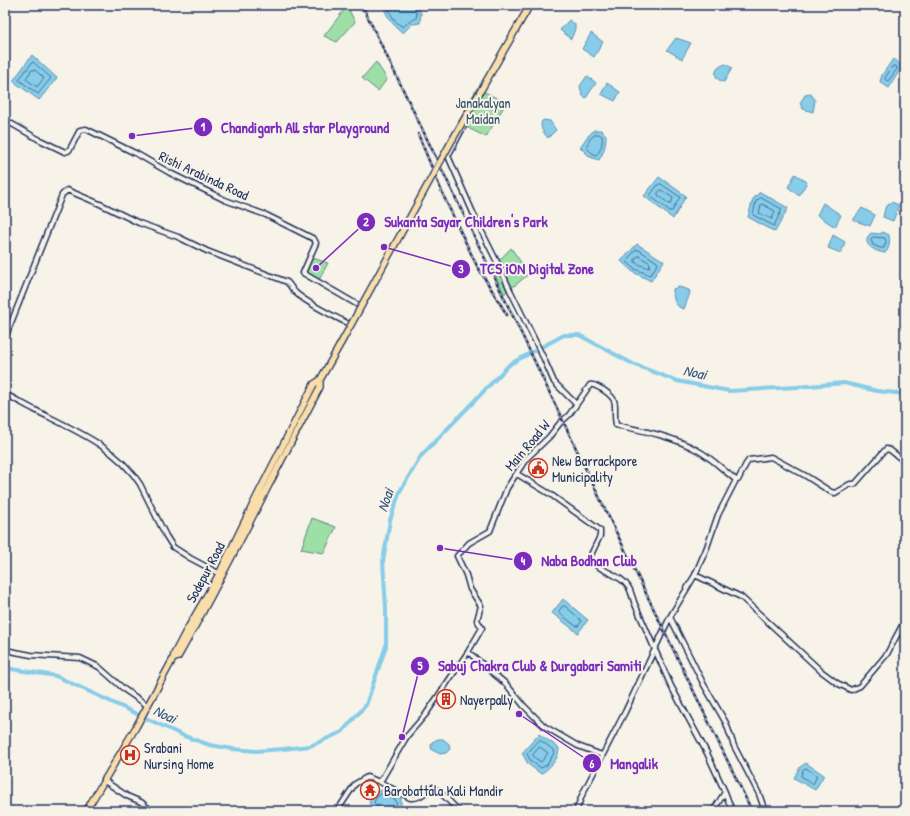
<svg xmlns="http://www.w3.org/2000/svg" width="910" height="816" viewBox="0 0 910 816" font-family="'Patrick Hand',sans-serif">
<rect width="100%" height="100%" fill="#f7f3e8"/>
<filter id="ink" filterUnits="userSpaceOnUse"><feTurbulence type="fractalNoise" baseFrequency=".025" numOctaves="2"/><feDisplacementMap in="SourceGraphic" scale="8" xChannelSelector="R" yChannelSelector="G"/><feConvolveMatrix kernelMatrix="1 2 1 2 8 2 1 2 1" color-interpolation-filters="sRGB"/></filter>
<g filter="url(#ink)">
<path fill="#9edea7" stroke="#5c8682" d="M347 6 355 22 337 42 324 36Z
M376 62 387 79 378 91 362 78Z
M477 88 506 103 486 137 458 123Z
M511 248 529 274 504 294 492 268Z
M310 257 328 263 319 280 304 272Z
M312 518 336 527 324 553 301 549Z"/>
<path fill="#87cce8" stroke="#5c8db1" d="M383 5H416L421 13 420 23 412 24 403 33C393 25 387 18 383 5Z
M569 20 575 24V29L571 39 560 30Z
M591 33 603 42 594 57 582 49Z
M676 38 691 43 682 59 667 50Z
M32 55 57 78 39 100 13 81Z
M893 59 902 65 901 68 889 88 880 82 882 75Z
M726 64 732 68 724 82C712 79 713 67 726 64Z
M587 76 596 83 586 98 582 95 580 86Z
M607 83 620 92 615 101 601 94Z
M811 94 815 100 813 112 803 109 800 103 805 95Z
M544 120 550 121 556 130 548 138C544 133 539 128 542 121Z
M594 130H601L606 135C606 145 604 152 599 160L590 157 580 147 587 137Z
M795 174 807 182 799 196 788 187Z
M659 177 686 196 673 219 644 196Z
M760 192 788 208 775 232 748 217 753 199Z
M891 202 899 205 893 221 883 217 885 208Z
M823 203 841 215 835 227 817 215Z
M862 208 875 215 870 226 853 220Z
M883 232 889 235C890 241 890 248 885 253 875 252 859 243 871 233L880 234Z
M833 235 845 242 841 253 828 248Z
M637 244 664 261 651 281 633 272 621 261Z
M679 287 689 290 690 293 684 309C674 307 673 298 673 289Z
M563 599 588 620 578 633 552 613Z
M539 734 559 748C559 760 549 768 541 774L528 764 522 753Z
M438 739H443L449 744 450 749 446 753 440 754 432 750 431 746 432 742Z
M806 763 824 775 815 790 794 778 800 767Z
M381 790 401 798V811H375L369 803C372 797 374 792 381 790Z"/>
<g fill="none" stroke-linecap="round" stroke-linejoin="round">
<path stroke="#466e95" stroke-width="1" d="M388 5C390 14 394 22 403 27L410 21 416 18 417 14 413 5
M33 62 51 78 38 94 19 80Z
M893 66H896L897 69 889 80 887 81 885 79Z
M32 70H35L44 78 37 87 26 79Z
M596 134H599L602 136C603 143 601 151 596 155L592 153 586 147 590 139Z
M659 184H661L680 197 672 211H670L650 196Z
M661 190 673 198 671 204H669L658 195V193Z
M761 198 782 209 774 226 753 215 756 201Z
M762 204 775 211 772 219 759 213 761 205Z
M873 237 885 238 886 242 884 248H880L873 245 871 240Z
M636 250H639L657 262 658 264 650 275 635 269 627 262 628 259Z
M639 256 650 263 649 268 638 264 635 262V259Z
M563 606H565L581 620V622L578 626H576L559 613V611Z
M540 740 555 751 547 765 541 768 531 761 527 754Z
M540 747 548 753 541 762 535 758 533 755Z
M806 768 817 776 813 784 801 776 803 770Z
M378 811 374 802 376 798 381 794 396 800 397 811"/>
<path stroke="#87cce8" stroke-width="4" d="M5 668 56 676 184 736 210 745 233 749 256 751 283 749 310 746 342 732 366 705 386 646V608L383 561 390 520 400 491 421 456 510 364 564 335H579L633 364 677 381 729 391 797 387 844 383 877 391 905 394"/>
<defs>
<path id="tertiary" d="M5 120 38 139 65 152 68 151 70 149 80 130 86 129 137 154 170 173 225 200 266 215 314 239 316 243 303 273 358 305
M467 120 448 156 478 224 500 268 510 290 544 359 554 382 576 404
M5 338 52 220 62 195 67 190 100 204 139 223 178 237 207 251 287 282C291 286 293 291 297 294 312 306 330 314 347 323
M5 394C15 399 25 405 35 410 72 429 117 447 140 484L166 536 173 547 190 558 222 575
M517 474 550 494 600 530V536L589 559C599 572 622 573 630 590 631 593 633 598 634 602L671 686 707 753 725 792 732 811
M695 575 741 597 821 671 837 683 851 690 860 686 887 654 905 620
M670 617 704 685 726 723 734 746 759 794 765 811
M5 650 31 655 80 658 99 667 125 690 147 705
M468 652 506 684 524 706 544 726 578 746 602 755
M103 780 127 796 141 802 152 811
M380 782 407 736 426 714 468 652 482 628 477 620 481 606 470 589 466 575 457 556 469 543 490 531 507 488 526 459 549 437 560 423 569 415 590 385C595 384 597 387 602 389 622 402 612 405 616 425 644 431 672 436 697 450 712 458 723 470 736 480H738L746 464 749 460 771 457 806 476 831 492 835 493 850 484H855L886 449 890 450 905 462
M337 811 355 784 367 777 380 782 410 798C420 799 425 792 433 787L440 792 459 811
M576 811 583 793 625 712 670 617 695 575 707 547 718 515 736 480
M713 811 725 792"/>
<path id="primary" d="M173 659 178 657C228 568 272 477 320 387V380
M86 811 136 727 173 659 174 654 185 633 219 574 257 496 314 384 320 380 341 343"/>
</defs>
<use href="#tertiary" stroke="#1b2f5e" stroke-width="7"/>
<use href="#primary" stroke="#1b2f5e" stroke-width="8"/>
<use href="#tertiary" stroke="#f7f3e8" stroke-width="4"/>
<use href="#primary" stroke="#f9deab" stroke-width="5.5"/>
<defs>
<path id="rail" d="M362 5 525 341 602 503 752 811
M418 134 444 197 476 264 507 315"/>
</defs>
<use href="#rail" stroke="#1b2f5e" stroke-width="2.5"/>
<use href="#rail" stroke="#f7f3e8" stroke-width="1" stroke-dasharray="3" stroke-linecap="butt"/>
<defs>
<path id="primary-bridge" d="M341 343 450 144 530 5"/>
</defs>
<use href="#primary-bridge" stroke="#1b2f5e" stroke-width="8" stroke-linecap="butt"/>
<use href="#primary-bridge" stroke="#f9deab" stroke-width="5.5"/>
</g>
</g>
<defs>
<symbol id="civic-ring" viewBox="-11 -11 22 22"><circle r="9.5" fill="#f7f3e8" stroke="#c8321e" stroke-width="1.5"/><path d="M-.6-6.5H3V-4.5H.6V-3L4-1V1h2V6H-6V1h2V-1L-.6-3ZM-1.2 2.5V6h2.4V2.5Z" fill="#c8321e"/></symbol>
<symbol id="building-ring" viewBox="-11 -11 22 22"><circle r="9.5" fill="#f7f3e8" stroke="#c8321e" stroke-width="1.5"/><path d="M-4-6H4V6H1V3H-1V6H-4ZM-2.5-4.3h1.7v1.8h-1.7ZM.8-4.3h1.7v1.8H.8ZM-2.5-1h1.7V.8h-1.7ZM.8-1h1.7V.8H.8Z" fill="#c8321e"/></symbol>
<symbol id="hospital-ring" viewBox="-11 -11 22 22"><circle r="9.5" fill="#f7f3e8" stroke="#c8321e" stroke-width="1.5"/><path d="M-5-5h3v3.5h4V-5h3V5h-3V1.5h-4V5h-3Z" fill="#c8321e"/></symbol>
<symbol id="temple-ring" viewBox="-11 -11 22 22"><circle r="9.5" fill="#f7f3e8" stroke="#c8321e" stroke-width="1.5"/><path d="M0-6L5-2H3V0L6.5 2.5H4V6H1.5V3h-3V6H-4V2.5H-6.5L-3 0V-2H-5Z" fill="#c8321e"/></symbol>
</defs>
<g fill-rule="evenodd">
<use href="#civic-ring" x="527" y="457" width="22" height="22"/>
<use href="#building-ring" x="435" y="688" width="22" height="22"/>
<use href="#hospital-ring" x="119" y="744" width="22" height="22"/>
<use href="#temple-ring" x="359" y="779" width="22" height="22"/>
</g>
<g text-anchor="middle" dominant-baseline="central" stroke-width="4" stroke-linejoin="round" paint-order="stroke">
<g font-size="14" fill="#35526d" stroke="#f7f3e8">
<text x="483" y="102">Janakalyan<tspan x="483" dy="16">Maidan</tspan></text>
</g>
<g font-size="14" fill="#1b2f5e" stroke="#f7f3e8">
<text transform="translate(204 175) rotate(25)">Rishi Arabinda Road</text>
<text transform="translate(527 445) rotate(-50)">Main Road W</text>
<text transform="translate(205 572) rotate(-62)">Sodepur Road</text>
</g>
<g font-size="14" fill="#1b2f5e" stroke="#f7f3e8" text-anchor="start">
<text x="552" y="460">New Barrackpore<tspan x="552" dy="16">Municipality</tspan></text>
<text x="460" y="699">Nayerpally</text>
<text x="144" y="747">Srabani<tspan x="144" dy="16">Nursing Home</tspan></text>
<text x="384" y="790">Barobattala Kali Mandir</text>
</g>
<g font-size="15" font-style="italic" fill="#365680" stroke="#f7f3e8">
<text transform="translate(695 372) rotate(12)">Noai</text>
<text transform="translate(385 500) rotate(-71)">Noai</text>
<text transform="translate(165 714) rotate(25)">Noai</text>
</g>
</g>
<path fill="none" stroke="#7b2cbf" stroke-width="1.5" d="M132 136L203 127M316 268L366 222M384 247L461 269M440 548L523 561M402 737L420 666M519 714L592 763"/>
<g fill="#7b2cbf" stroke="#f7f3e8" stroke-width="1.5">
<circle cx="132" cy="136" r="4"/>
<circle cx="316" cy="268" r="4"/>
<circle cx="384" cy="247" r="4"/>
<circle cx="440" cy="548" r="4"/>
<circle cx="402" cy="737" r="4"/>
<circle cx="519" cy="714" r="4"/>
<circle cx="203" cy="127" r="10"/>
<circle cx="366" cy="222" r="10"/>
<circle cx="461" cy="269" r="10"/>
<circle cx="523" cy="561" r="10"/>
<circle cx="420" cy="666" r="10"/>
<circle cx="592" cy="763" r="10"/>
</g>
<g font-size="12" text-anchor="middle" font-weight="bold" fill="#fff">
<text x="203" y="131">1</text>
<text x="366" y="226">2</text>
<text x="461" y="273">3</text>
<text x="523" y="565">4</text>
<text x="420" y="670">5</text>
<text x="592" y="768">6</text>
</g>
<g font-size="15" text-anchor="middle" font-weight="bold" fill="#7b2cbf" stroke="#f7f3e8" stroke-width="4" stroke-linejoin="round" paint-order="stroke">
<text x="305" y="133">Chandigarh All star Playground</text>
<text x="466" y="227">Sukanta Sayar Children's Park</text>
<text x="537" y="274">TCS iON Digital Zone</text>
<text x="589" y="566">Naba Bodhan Club</text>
<text x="540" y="671">Sabuj Chakra Club &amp; Durgabari Samiti</text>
<text x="634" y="769">Mangalik</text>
</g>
<rect width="910" height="816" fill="none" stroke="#f7f3e8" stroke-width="20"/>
<rect x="10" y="10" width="890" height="796" fill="none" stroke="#1b2f5e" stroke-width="1.5" filter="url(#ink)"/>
</svg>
